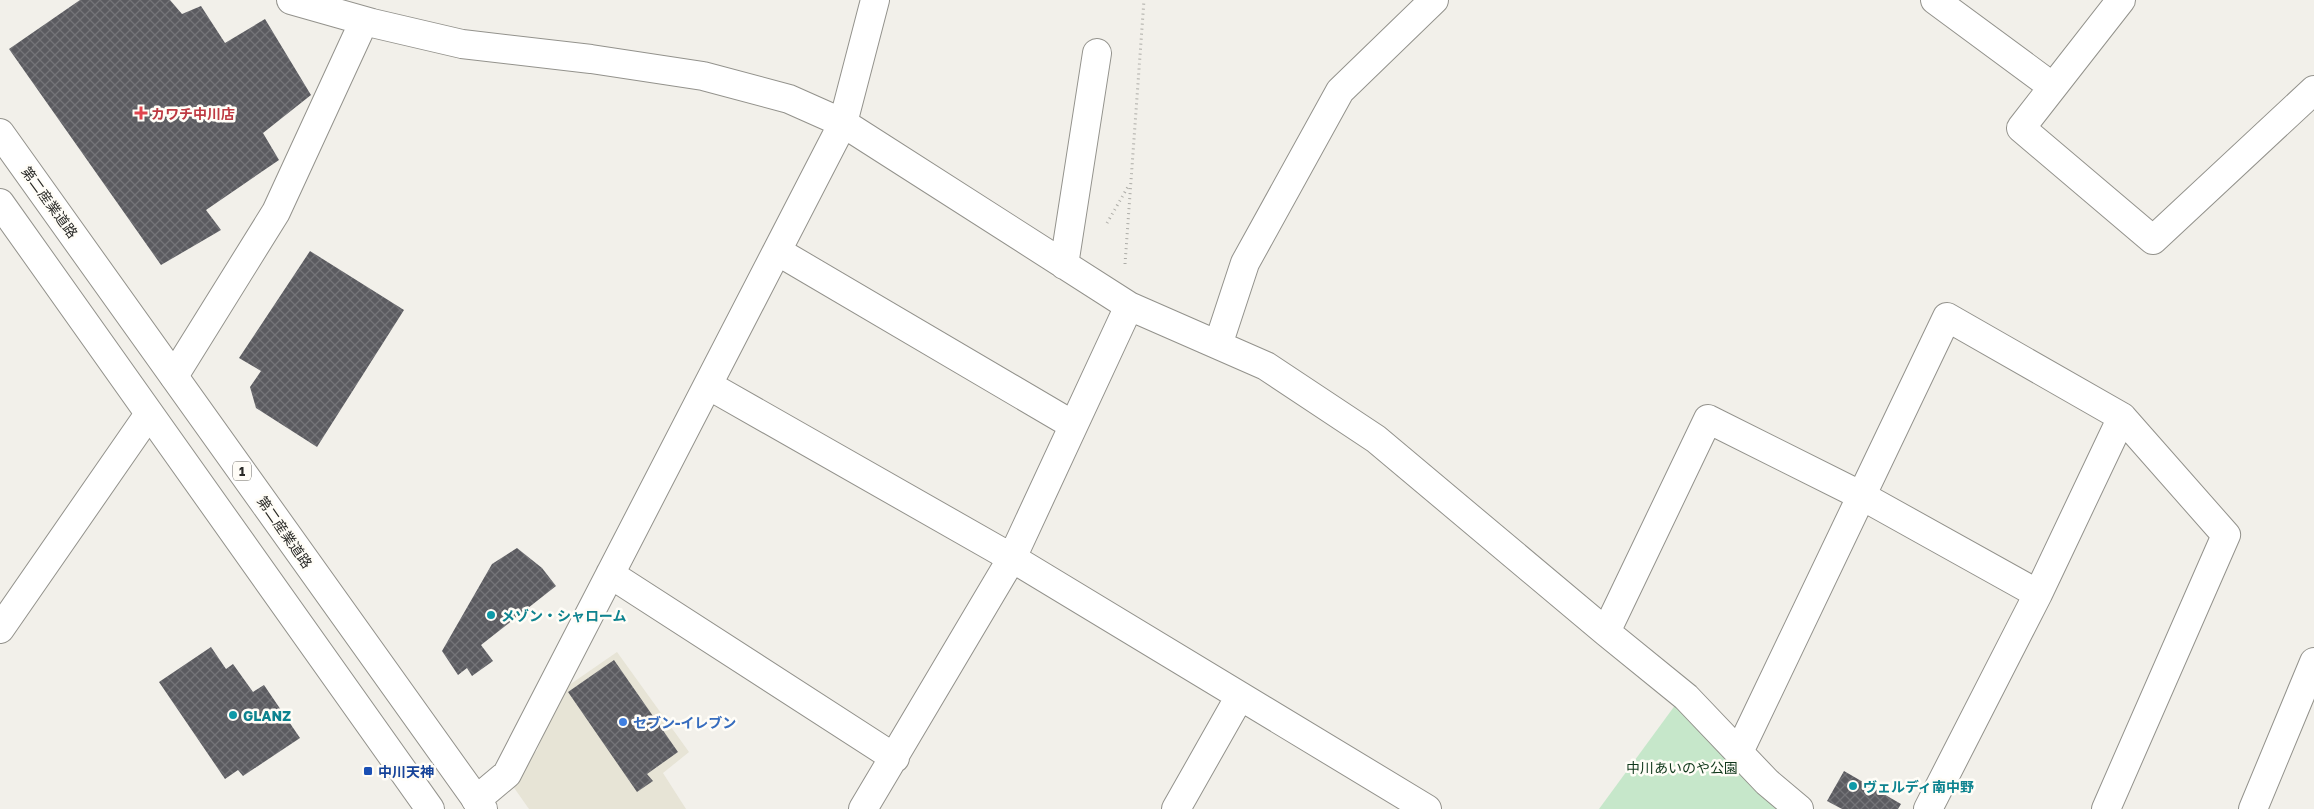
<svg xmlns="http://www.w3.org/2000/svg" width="2314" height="809" viewBox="0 0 2314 809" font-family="'Golos Text','Noto Sans JP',sans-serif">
<defs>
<pattern id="building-cross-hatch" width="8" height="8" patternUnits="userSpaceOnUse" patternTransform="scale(1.25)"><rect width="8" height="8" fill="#5b5b60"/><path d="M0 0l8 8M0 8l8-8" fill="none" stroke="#747478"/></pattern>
</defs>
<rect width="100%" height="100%" fill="#f2f0ea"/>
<path fill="#e7e4d6" d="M617 652 689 752 663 773 686 809H529L510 782 537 750 562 690Z"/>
<path fill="#c6e7ca" d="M1676 704 1782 809H1599Z"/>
<path fill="url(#building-cross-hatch)" d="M80 0H170L182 14 201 6 225 43 265 19 311 95 263 133 279 160 206 210 221 230 161 265 9 49Z
M310 251 404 310 317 447 256 408 250 387 261 371 239 358Z
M517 548 542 568 556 586 481 645 493 661 472 676 467 668 458 675 442 651 492 564Z
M211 647 226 669 233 664 253 692 264 685 300 738 243 776 238 770 225 779 159 682Z
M614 660 678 752 647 774 653 781 637 792 568 692Z
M1844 771 1901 804 1898 809H1842L1827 801Z"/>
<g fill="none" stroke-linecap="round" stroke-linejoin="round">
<defs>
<path id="minor" d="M291 0 372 23 462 44 591 59 703 76 789 99 843 123 1129 306 1012 558 863 809
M1935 0 2053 87
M2121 0 2021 128 2153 240 2314 90
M777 251 1073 425
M1064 265 1097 53
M1129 306 1266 366 1376 439 1606 632 1686 697 1767 782 1799 809
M1218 345 1245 263 1340 91 1434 0
M174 376 276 212 364 21
M708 385 1012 558 1427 809
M610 574 895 758
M0 629 149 414
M1606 632 1708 419 1862 496 2038 594
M1739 752 1947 317 2122 417 2038 594 1928 809
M476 800 507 774 843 123 875 0
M1176 809 1240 696
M2106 809 2226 535 2122 417
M2253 809 2314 662"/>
<path id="major" d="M0 133 483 809
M0 203 430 809"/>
</defs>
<use href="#minor" stroke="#93928c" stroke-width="30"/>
<use href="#major" stroke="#93928c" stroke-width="30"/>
<path stroke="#adaca7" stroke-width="3" stroke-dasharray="1 4" stroke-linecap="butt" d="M1107 223 1129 185
M1125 264 1144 0"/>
<use href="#minor" stroke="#fff" stroke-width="28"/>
<use href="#major" stroke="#fff" stroke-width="28"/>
</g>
<path fill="#e0444e" stroke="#fffdf7" stroke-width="2" d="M138.5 105.5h5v5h5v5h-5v5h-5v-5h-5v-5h5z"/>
<g fill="#0f9aa8" stroke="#fffdf7" stroke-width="2">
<circle cx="491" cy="615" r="5"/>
<circle cx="233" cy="715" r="5"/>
<circle cx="1853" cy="786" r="5"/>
</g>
<circle fill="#3f7fe0" stroke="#fffdf7" stroke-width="2" cx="623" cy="722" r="5"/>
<rect fill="#1a4fb4" stroke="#fffdf7" stroke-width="2" x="363" y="766" width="10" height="10" rx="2.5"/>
<g text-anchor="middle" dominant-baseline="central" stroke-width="5" stroke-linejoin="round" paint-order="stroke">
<rect fill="#fffdf7" stroke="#6a6965" stroke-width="1" x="233" y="461.5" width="18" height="19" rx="4"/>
<g font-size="12" font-weight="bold" fill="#2a2a27">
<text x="242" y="471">1</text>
</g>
<g font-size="14" font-weight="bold" fill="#be3a42" stroke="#fffdf7" text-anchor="start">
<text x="151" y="113">カワチ中川店</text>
</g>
<g font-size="14" fill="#2a2a27" stroke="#fffdf7">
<text transform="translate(50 202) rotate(54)">第二産業道路</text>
<text transform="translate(285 532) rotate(55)">第二産業道路</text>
</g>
<g font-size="14" font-weight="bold" fill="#0d838f" stroke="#fffdf7" text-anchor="start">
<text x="501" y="615">メゾン・シャローム</text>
<text x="243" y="715">GLANZ</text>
<text x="1863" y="786">ヴェルディ南中野</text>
</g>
<g font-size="14" font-weight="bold" fill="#366cbe" stroke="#fffdf7" text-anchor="start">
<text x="633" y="722">セブン-イレブン</text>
</g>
<g font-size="14" fill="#0f371a" stroke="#fffdf7">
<text x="1682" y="767">中川あいのや公園</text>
</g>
<g font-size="14" font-weight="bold" fill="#164399" stroke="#fffdf7" text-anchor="start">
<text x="378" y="771">中川天神</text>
</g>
</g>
</svg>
